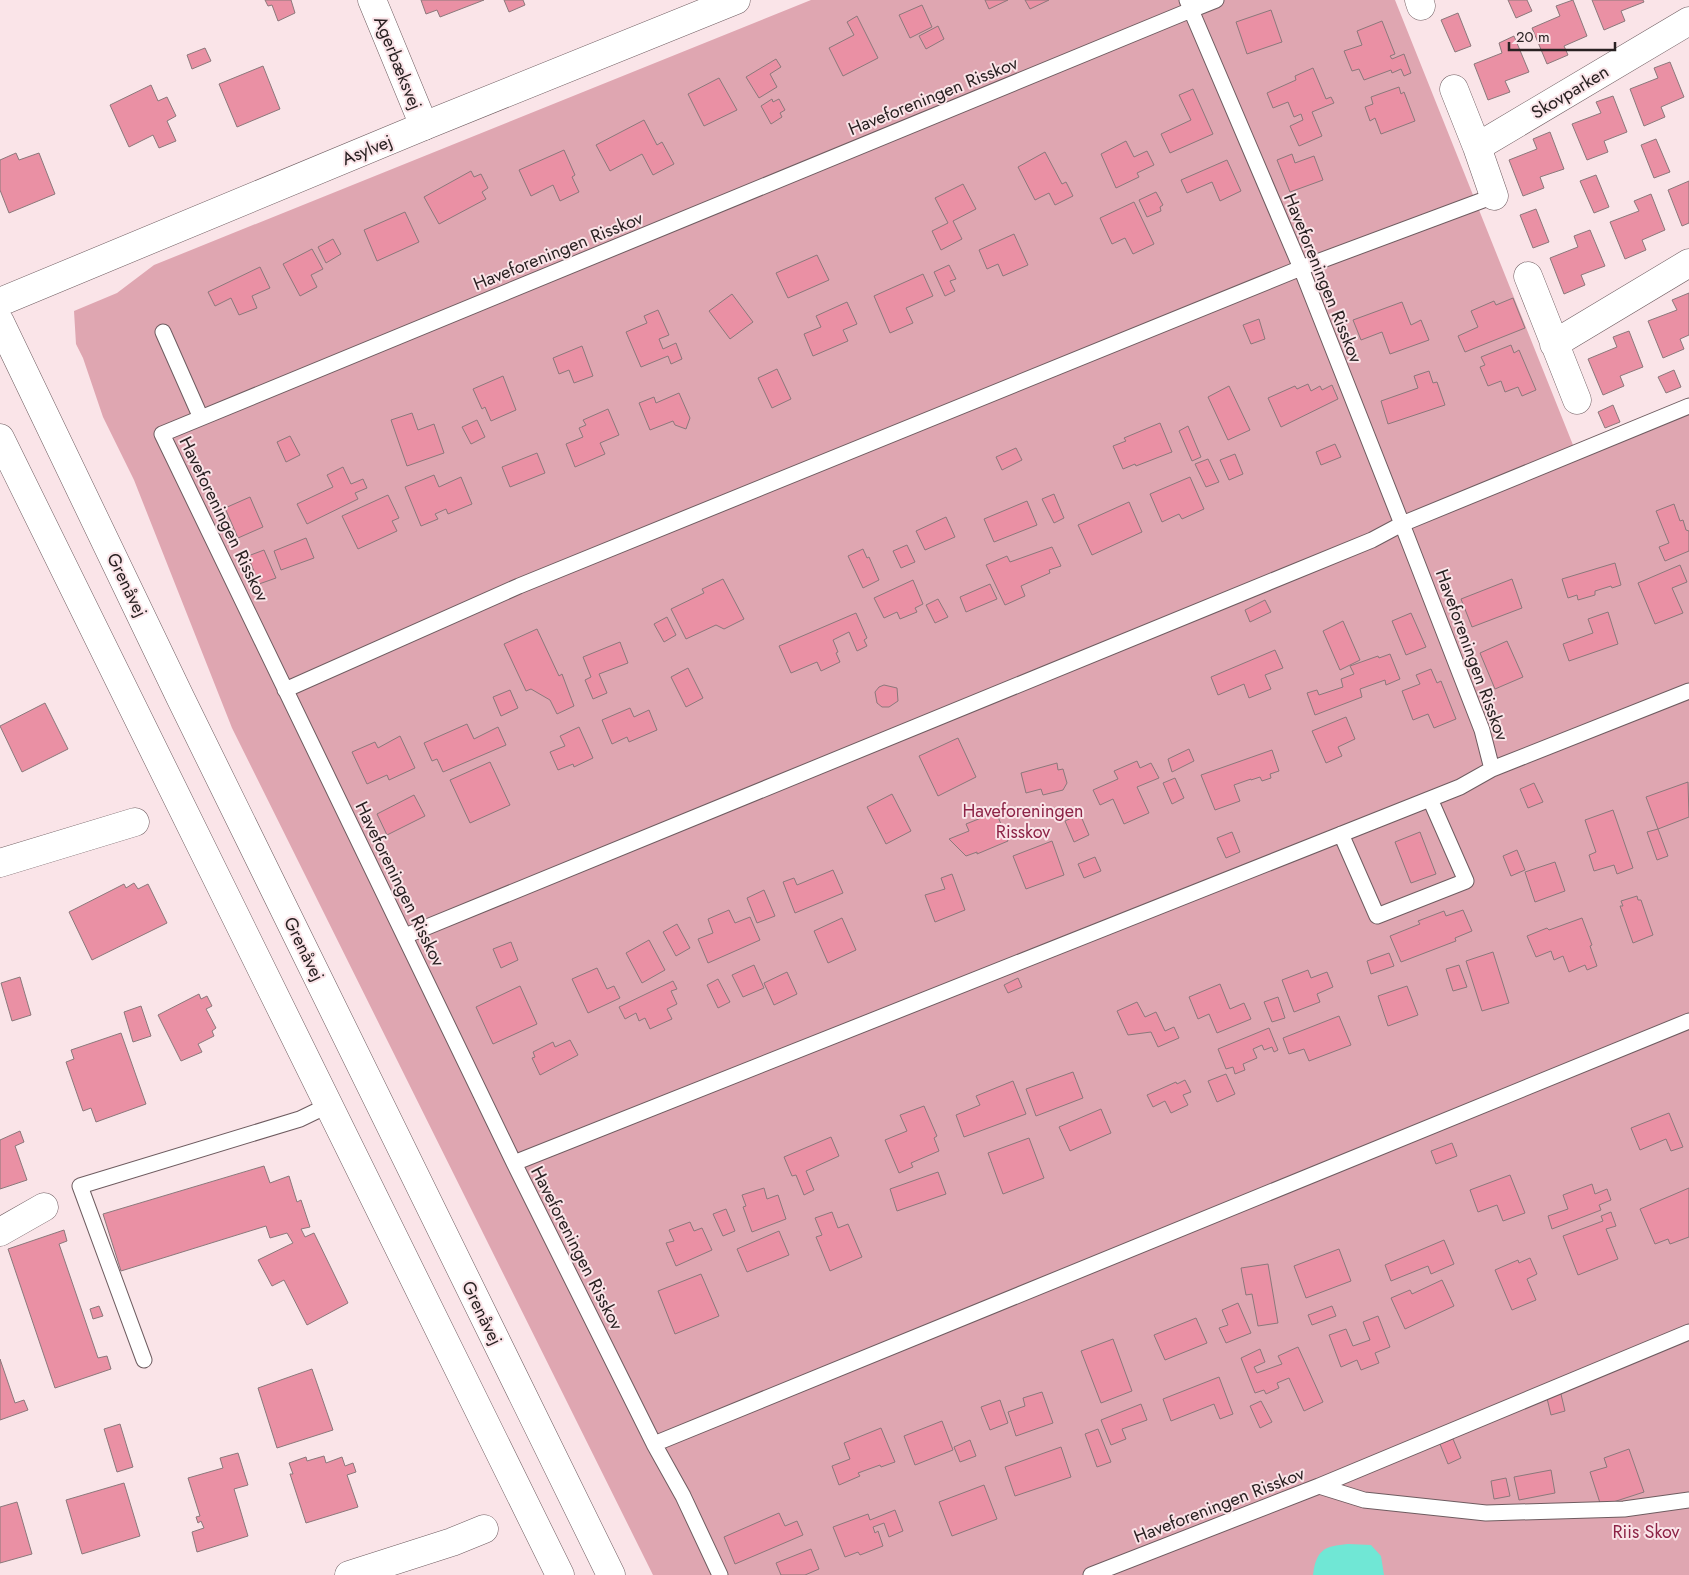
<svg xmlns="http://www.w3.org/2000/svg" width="1689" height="1575" viewBox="0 0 1689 1575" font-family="Jost,sans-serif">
<rect width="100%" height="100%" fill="#fae4e8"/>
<path fill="#dfa6b1" d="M811 0H1395L1573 445 1689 401V1575H653L232 728 134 480 103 417 83 358 76 344 74 311 117 293 154 265Z"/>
<path fill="#70e7d5" d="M1348 1544 1371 1545 1381 1556 1384 1575H1313C1316 1550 1324 1546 1348 1544Z"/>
<path fill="#ea90a4" stroke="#8b787b" d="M265 0H291L295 13 278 21 272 5 268 6Z
M421 0H484L440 17 437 10 426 14Z
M504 0H523L525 5 509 12Z
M985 0H1008L989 9Z
M1025 0H1049L1030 9Z
M1508 0H1527L1532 11 1516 18Z
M1573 0 1587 36 1564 46 1568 55 1547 64 1532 28 1560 16 1556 6Z
M1592 0H1643L1644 2 1621 11 1625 21 1604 30Z
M922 5 932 27 910 38 899 15Z
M1271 10 1282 42 1247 54 1236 22Z
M1458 13 1471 46 1455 52 1441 20Z
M857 16 878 58 843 76 829 48 854 35 847 22Z
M1382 21 1395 54 1390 56 1392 59 1404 54 1411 73 1404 76 1401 69 1392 73 1391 70 1364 80 1359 69 1352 71 1344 51 1362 45 1357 31Z
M938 26 944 39 926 49 919 36Z
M1514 36 1529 72 1505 81 1510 92 1488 100 1474 64 1502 53 1499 43Z
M205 48 211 61 192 69 187 55Z
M776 59 781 67 770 74 777 87 759 98 746 77Z
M1670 62 1684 97 1661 107 1665 117 1644 126 1630 89 1658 78 1654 68Z
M263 66 280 109 237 127 219 84Z
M1313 68 1326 99 1331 97 1334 103 1312 112 1322 136 1299 146 1290 126 1303 120 1301 114 1294 117 1288 102 1273 108 1267 93 1296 80 1295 76Z
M719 78 737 110 704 126 688 94Z
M151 85 158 101 167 97 176 116 167 121 176 141 159 148 153 135 129 147 110 105Z
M1399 87 1401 94 1404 92 1415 121 1381 134 1375 118 1370 121 1365 107 1373 104 1371 97Z
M1193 89 1213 134 1170 153 1161 134 1191 120 1179 95Z
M1613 96 1627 132 1604 141 1608 152 1587 160 1572 124 1601 113 1596 102Z
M772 99 773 102 779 99 785 110 780 113 782 117 771 124 761 106Z
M644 120 657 145 662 142 674 164 653 175 642 154 610 171 596 145Z
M1550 132 1564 169 1540 177 1544 188 1523 196 1509 160 1537 149 1533 139Z
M1656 139 1670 172 1654 178 1641 145Z
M1126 141 1134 157 1147 151 1154 165 1137 173 1139 177 1116 188 1101 154Z
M564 150 575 175 572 177 579 192 560 201 553 185 531 196 519 170Z
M1045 152 1062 184 1066 182 1073 196 1055 205 1049 193 1035 200 1018 167Z
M16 153 19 160 39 153 55 194 9 213 0 190V160Z
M1292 154 1295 163 1314 156 1323 180 1290 192 1277 160Z
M1227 160 1241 191 1220 201 1212 182 1187 193 1181 180Z
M471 171 474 177 481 174 488 188 482 192 486 199 439 224 424 197Z
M1596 175 1609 207 1594 213 1580 181Z
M1689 181V223L1682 226 1668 190Z
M963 184 976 209 953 221 962 239 941 250 932 231 948 223 935 198Z
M1156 192 1163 205 1160 207 1161 211 1147 217 1139 200Z
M1651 194 1665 230 1642 240 1646 250 1625 259 1610 222 1639 211 1634 201Z
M1134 202 1154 244 1133 254 1125 238 1112 244 1100 218Z
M1536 209 1549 242 1533 248 1520 215Z
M405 212 419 242 377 261 364 230Z
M1590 230 1605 266 1581 275 1585 285 1564 294 1550 258 1578 247 1574 236Z
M1014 234 1028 265 1003 276 998 264 987 269 979 250Z
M333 239 341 254 326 263 318 247Z
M312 249 323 269 311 275 317 287 300 296 283 264Z
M817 255 829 280 788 298 776 273Z
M949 265 956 279 950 281 955 291 945 296 934 272Z
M260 267 270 288 252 296 257 308 239 315 231 298 215 306 208 292Z
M923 274 933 296 906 308 913 323 890 333 874 296Z
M1689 293V335L1680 339 1684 349 1663 358 1648 321 1677 310 1672 300Z
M732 294 753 322 730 339 709 311Z
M1513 298 1525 328 1465 352 1458 336 1478 327 1471 311 1494 301 1496 305Z
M847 302 857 324 843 330 848 341 813 356 804 334 821 327 816 316Z
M1402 302 1411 325 1421 320 1429 340 1390 354 1382 332 1361 340 1353 320Z
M658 310 669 335 659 339 663 349 676 343 682 359 671 364 668 356 641 367 626 332 647 323 644 316Z
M1259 319 1265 339 1251 344 1243 325Z
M1629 331 1643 367 1620 376 1624 386 1603 395 1588 359 1617 347 1613 337Z
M1511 345 1514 353 1519 350 1536 390 1522 396 1518 387 1505 392 1501 381 1488 386 1480 367 1485 365 1481 357Z
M582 346 593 376 574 383 569 370 559 374 553 358Z
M777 369 791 399 772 408 758 378Z
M1674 370 1681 387 1666 393 1658 377Z
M1429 371 1433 383 1437 382 1445 405 1388 424 1381 401 1418 388 1414 376Z
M503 376 516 410 491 421 485 407 482 409 473 389Z
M1308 384 1311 391 1320 386 1322 390 1332 385 1338 399 1281 427 1268 398 1295 386 1297 389Z
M1229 386 1250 430 1228 440 1208 397Z
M679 393 690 418 686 429 675 425 673 421 650 430 639 403 654 397 656 403Z
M1613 405 1620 422 1605 428 1598 412Z
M608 409 619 435 600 443 605 454 575 467 566 444 583 437 579 428 586 425 583 420Z
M412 413 418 430 434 424 444 453 407 466 391 420Z
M477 420 485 437 471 444 462 427Z
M1160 423 1172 452 1136 466 1135 464 1123 469 1113 446 1126 441 1124 438Z
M1188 426 1201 457 1192 461 1179 431Z
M290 436 300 455 286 462 277 442Z
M1335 444 1341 457 1321 465 1316 452Z
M1016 448 1022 460 1002 470 996 457Z
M537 453 545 473 510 487 502 467Z
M1235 454 1243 474 1229 480 1220 460Z
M1208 459 1219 482 1206 487 1195 464Z
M343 467 351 484 363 479 367 488 355 493 358 499 307 524 297 504 333 487 327 475Z
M434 475 439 487 461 477 472 504 448 514 446 509 435 514 438 519 421 526 405 487Z
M1190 477 1204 509 1182 519 1179 514 1162 522 1150 494Z
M1054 494 1064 518 1054 523 1042 499Z
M388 495 399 518 392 521 397 531 358 549 342 516Z
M250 497 263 527 238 538 225 508Z
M1027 501 1037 525 994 542 984 519Z
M1129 502 1142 532 1092 555 1078 525Z
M1674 504 1680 521 1683 520 1686 530 1689 531V551L1665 561 1659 547 1669 543 1656 511Z
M946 517 955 537 925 550 916 531Z
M306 538 314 558 281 570 274 551Z
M907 545 915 562 901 568 893 551Z
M1052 547 1061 566 1049 570 1050 573 1021 586 1025 596 1005 605 986 565 1007 556 1010 562Z
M863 549 867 558 869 557 879 580 863 588 848 556Z
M264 550 276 578 259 584 248 556Z
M1615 563 1621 585 1612 588 1611 586 1595 591V595L1578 600 1577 595 1568 598 1562 579Z
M1680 565 1687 582 1672 588 1683 613 1655 624 1638 583Z
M723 579 744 619 724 629 716 625 686 639 671 609 704 593 702 589Z
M1512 579 1522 608 1472 627 1461 599Z
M913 580 923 604 915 608 917 612 900 619 897 612 884 618 874 598Z
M990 584 997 599 966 612 960 597Z
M938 599 948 617 935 623 926 605Z
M1265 600 1271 612 1250 622 1245 610Z
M1608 612 1618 644 1569 661 1563 644 1593 633 1588 619Z
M856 613 867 638 864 640 867 646 857 651 849 632 833 640 838 652 836 653 840 662 821 671 817 662 791 673 779 646Z
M1411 613 1426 647 1406 655 1392 621Z
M667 617 676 635 664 642 654 624Z
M1343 621 1360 660 1340 670 1323 631Z
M537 629 559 676 562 674 574 706 557 714 550 700 531 689 526 691 504 644Z
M1507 641 1523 677 1495 689 1480 653Z
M620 642 628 663 599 674 607 693 593 699 585 680 591 677 583 657Z
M1275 650 1283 668 1265 675 1271 689 1249 698 1244 684 1218 695 1211 677Z
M1390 654 1400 679 1386 685 1385 680 1360 689 1362 697 1315 715 1307 693 1317 690 1319 695 1343 687 1341 679 1354 674 1350 666 1378 656 1379 658Z
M688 668 703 698 686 707 671 677Z
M1431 669 1437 683 1441 681 1456 719 1434 728 1428 714 1413 720 1402 691 1420 684 1416 675Z
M884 685 897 688 898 701 889 707H882L877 703 875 692 879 687Z
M510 690 518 708 501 716 493 697Z
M45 703 68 749 22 772 0 726Z
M630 708 634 717 649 710 657 730 629 742 627 737 612 744 602 720Z
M1346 717 1355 739 1338 747 1342 756 1326 763 1312 731Z
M467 724 474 739 498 727 506 745 443 772 437 759 432 761 424 743Z
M579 727 593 758 574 767 573 764 558 770 550 752 565 746 560 736Z
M400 736 415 768 389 780 387 775 367 784 352 752 375 742 378 748Z
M958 738 976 777 938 796 919 756Z
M1189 749 1194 761 1172 772 1168 759Z
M1272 750 1279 771 1270 774 1271 778 1262 781 1260 777 1251 780V779L1234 785 1240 801 1215 810 1201 775Z
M1137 761 1140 768 1151 763 1159 778 1137 787 1149 813 1124 824 1113 799 1100 805 1093 790 1118 779 1114 771Z
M490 762 510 805 470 823 450 780Z
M1057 763 1058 770 1063 769 1067 783 1063 790 1043 795 1041 789 1026 793 1021 773Z
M1175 778 1184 798 1172 804 1163 783Z
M1688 782 1689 817 1658 829 1646 797Z
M1534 783 1543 802 1528 808 1520 789Z
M892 794 911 831 886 844 867 807Z
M414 795 425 816 387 835 377 814Z
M1613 810 1633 868 1617 874 1614 865 1594 871 1589 855 1596 852 1585 820Z
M996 812 1008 841 977 854V852L966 856 949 839 969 831 966 824Z
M1080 814 1089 835 1074 842 1065 821Z
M1658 829 1668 856 1657 860 1647 832Z
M1232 832 1240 852 1226 858 1217 838Z
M1420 832 1436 874 1411 883 1395 842Z
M1052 841 1064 875 1026 889 1013 856Z
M1517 850 1525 870 1511 876 1503 856Z
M1095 857 1101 871 1084 878 1078 864Z
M1555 862 1565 891 1535 902 1525 872Z
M833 870 843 893 795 913 783 882 794 878 797 885Z
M952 874 965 910 935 922 925 895 945 889 941 878Z
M134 883 138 889 148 884 167 923 92 960 69 912 124 884 126 888Z
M764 890 775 916 757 923 747 898Z
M1637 896 1638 900H1641L1653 935 1633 943 1620 906H1623L1621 901Z
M729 910 735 923 750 917 760 940 708 963 698 939 713 933 708 919Z
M1463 910 1472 931 1455 938 1456 941 1401 962 1390 936 1420 924 1418 921 1444 911 1446 916Z
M842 918 856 950 828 963 814 931Z
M1582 918 1592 945 1590 946 1597 966 1587 970 1585 965 1569 972 1563 956 1554 960 1551 951 1536 957 1527 936 1547 928 1549 930Z
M677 924 690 948 676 956 663 932Z
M649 940 665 970 642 983 626 953Z
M511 942 518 960 501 968 493 949Z
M1493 952 1509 1003 1482 1011 1466 961Z
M1389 953 1394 966 1371 974 1367 961Z
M754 965 764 988 743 997 732 975Z
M1459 965 1467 987 1453 991 1446 969Z
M597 968 607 989 614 986 620 998 588 1013 572 979Z
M1308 970 1311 978 1327 972 1333 987 1317 994 1320 1002 1294 1012 1282 980Z
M787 972 797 994 774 1005 764 983Z
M20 977 31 1015 12 1021 1 983Z
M1018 978 1022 987 1008 993 1004 985Z
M718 979 730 1002 718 1008 707 985Z
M673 981 677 989 671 991 677 1004 667 1009 672 1019 650 1029 645 1018 639 1021 636 1013 625 1019 619 1007Z
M1220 984 1230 1009 1244 1003 1251 1019 1217 1033 1209 1014 1198 1019 1189 997Z
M520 986 537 1024 493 1044 476 1007Z
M1407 986 1418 1015 1388 1026 1378 996Z
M199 994 201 999 207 996 212 1006 206 1009 216 1028 212 1031 214 1036 198 1044 202 1052 181 1061 158 1015Z
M1278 997 1285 1018 1272 1022 1264 1002Z
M1137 1002 1145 1017 1156 1012 1165 1031 1174 1027 1179 1038 1158 1047 1151 1032 1128 1035 1117 1011Z
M141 1006 151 1036 133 1042 124 1012Z
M1339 1016 1351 1045 1309 1061 1304 1049 1289 1054 1283 1038Z
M1269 1028 1278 1050 1274 1052 1272 1047 1264 1050 1262 1045 1253 1049 1257 1058 1243 1064 1245 1070 1235 1074 1233 1067 1226 1069 1218 1049Z
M121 1033 146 1104 96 1122 91 1108 83 1111 66 1062 74 1059 71 1050Z
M570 1040 578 1055 540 1075 532 1058 535 1057 533 1052 553 1042 555 1047Z
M1073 1072 1083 1098 1036 1116 1026 1089Z
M1226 1074 1235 1094 1217 1102 1208 1081Z
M1185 1080 1191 1092 1183 1095 1188 1105 1171 1113 1165 1101 1153 1107 1147 1095 1176 1082 1177 1084Z
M1013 1081 1026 1114 964 1137 956 1115 980 1105 976 1096Z
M924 1106 937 1136 934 1138 939 1151 911 1163 913 1167 899 1173 885 1140 907 1131 900 1115Z
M1101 1109 1111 1133 1070 1151 1059 1127Z
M1669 1113 1683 1147 1671 1151 1666 1139 1640 1150 1631 1128Z
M20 1131 24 1142 15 1146 27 1180 0 1189V1140Z
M831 1137 839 1156 806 1171 814 1190 804 1195 796 1175 792 1176 784 1157Z
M1029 1138 1044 1178 1003 1194 988 1153Z
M1452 1143 1457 1156 1436 1164 1431 1151Z
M264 1166 270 1183 289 1176 297 1202 301 1200 310 1227 301 1229 305 1237 314 1233 348 1303 307 1325 284 1280 272 1286 258 1260 293 1243 287 1233 270 1238 266 1226 121 1271 103 1214Z
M938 1172 946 1194 897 1211 890 1189Z
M1510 1175 1525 1213 1503 1221 1497 1205 1478 1212 1470 1190Z
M1592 1184 1595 1194 1607 1189 1611 1200 1599 1205 1601 1210 1552 1229 1548 1216 1568 1209 1563 1195Z
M764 1188 767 1199 778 1195 786 1219 752 1232 743 1207 746 1206 742 1195Z
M1689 1188V1237L1670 1244 1668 1239 1655 1244 1640 1209Z
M726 1209 735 1231 723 1236 713 1214Z
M832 1212 838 1228 848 1224 862 1257 830 1271 816 1237 822 1235 815 1218Z
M1611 1212 1616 1226 1606 1229 1618 1259 1578 1275 1563 1236 1603 1221 1601 1216Z
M690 1222 694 1231 702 1228 712 1250 676 1266 666 1243 674 1241 669 1230Z
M64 1230 67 1241 59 1244 98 1358 107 1356 111 1369 55 1388 8 1249Z
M779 1231 789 1255 747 1272 737 1249Z
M1444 1240 1454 1264 1431 1274 1428 1266 1391 1281 1385 1265Z
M1339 1249 1351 1281 1306 1298 1294 1266Z
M1530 1258 1537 1274 1527 1279 1536 1300 1512 1310 1495 1270 1518 1260 1519 1263Z
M1268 1264 1278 1323 1258 1326 1252 1294 1246 1295 1241 1268Z
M701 1274 719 1316 675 1334 658 1291Z
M1442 1280 1454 1306 1405 1329 1391 1298 1410 1290 1412 1294Z
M1238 1303 1251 1333 1226 1343 1219 1328 1228 1325 1222 1310Z
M99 1306 103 1316 93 1319 90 1309Z
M1332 1306 1336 1316 1312 1325 1308 1315Z
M1378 1316 1390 1347 1375 1353 1379 1363 1361 1370 1357 1360 1341 1367 1329 1335 1346 1329 1353 1346 1370 1340 1363 1322Z
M1196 1318 1207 1343 1165 1360 1154 1335Z
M1113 1339 1132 1391 1101 1403 1081 1351Z
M1298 1347 1323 1402 1304 1411 1289 1378 1277 1383 1279 1388 1266 1394 1264 1390 1255 1393 1241 1358 1260 1349 1265 1362 1254 1367 1257 1373 1282 1364 1278 1356Z
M0 1359 15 1403 24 1400 28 1410 0 1420Z
M312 1369 333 1430 277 1448 258 1388Z
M1219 1377 1233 1414 1220 1419 1214 1404 1171 1421 1163 1399Z
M1560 1390 1565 1411 1551 1415 1546 1394Z
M1042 1392 1053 1423 1016 1436 1008 1412 1025 1406 1023 1398Z
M1000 1400 1008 1423 990 1430 981 1407Z
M1261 1401 1272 1422 1260 1428 1250 1406Z
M1141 1404 1147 1420 1122 1429 1126 1439 1111 1445 1101 1420Z
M942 1421 953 1450 915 1465 904 1436Z
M120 1424 133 1467 117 1472 104 1429Z
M881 1428 895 1462 881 1467 880 1465 858 1473 860 1476 839 1485 832 1466 850 1459 844 1443Z
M1098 1429 1111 1462 1097 1467 1085 1434Z
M1453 1439 1461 1458 1448 1464 1440 1444Z
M970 1440 976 1456 960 1462 954 1447Z
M1061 1447 1071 1477 1015 1496 1005 1467Z
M1629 1449 1644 1492 1601 1506 1590 1472 1607 1467 1604 1458Z
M238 1453 248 1485 234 1489 248 1536 197 1552 192 1532 204 1528 201 1521 198 1523 196 1517 200 1516 188 1478 223 1468 220 1458Z
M324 1456 326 1463 342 1457 345 1466 353 1463 356 1472 347 1475 358 1507 306 1523 290 1474H293L289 1463 306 1457 307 1461Z
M1551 1470 1555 1493 1519 1500 1514 1477Z
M1506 1478 1510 1496 1494 1499 1491 1481Z
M124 1483 140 1536 82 1554 66 1500Z
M984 1485 997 1519 952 1536 939 1502Z
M17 1502 32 1554 0 1563V1507Z
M895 1510 903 1531 889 1537 884 1523 873 1527 875 1533 878 1531 883 1546 860 1555 858 1552 845 1557 833 1527 868 1514 870 1520Z
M779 1513 785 1526 797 1521 803 1535 735 1564 724 1537Z
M811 1549 819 1569 805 1575H781L776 1563Z"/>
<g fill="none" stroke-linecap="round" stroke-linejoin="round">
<defs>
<path id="service" d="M1187 0 1191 10 1216 0
M163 332 201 418
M285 690 519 586 1301 268 1494 196
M1341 834 1377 916 1466 881 1430 799
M405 936 1372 540 1402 524 1689 406
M514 1163 1460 787 1492 769
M144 1360 80 1186 300 1119 329 1105
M654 1444 1689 1021
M1319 1486 1689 1332
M720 1575 683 1496 654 1444 514 1163 162 434 1191 10 1301 268 1402 524 1482 730 1492 769 1689 691
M1091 1575 1319 1486 1364 1500 1486 1513 1624 1509 1689 1500"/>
<path id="minor" d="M372 0 424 126
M1419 0 1421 6
M1454 89 1477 147 1494 196
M1477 147 1689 21
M1528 276 1577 400
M1554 344 1689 263
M0 863 135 822
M0 1232 44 1207
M349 1575 452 1542 484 1529"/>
<path id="tertiary" d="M0 302 424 126 736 0
M0 322 180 697 611 1575
M0 438 560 1575"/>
</defs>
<use href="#service" stroke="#6e5c60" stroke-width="17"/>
<use href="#minor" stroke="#6e5c60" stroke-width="29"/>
<use href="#tertiary" stroke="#6e5c60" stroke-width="29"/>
<use href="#service" stroke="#fff" stroke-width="15"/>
<use href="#minor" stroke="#fff" stroke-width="28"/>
<use href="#tertiary" stroke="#fff" stroke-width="28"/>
</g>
<g text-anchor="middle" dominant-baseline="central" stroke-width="4" stroke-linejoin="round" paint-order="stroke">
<g font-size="18" fill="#292122" stroke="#fae4e8">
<text transform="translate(398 63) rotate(68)">Agerbæksvej</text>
<text transform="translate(1570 92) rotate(-31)">Skovparken</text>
<text transform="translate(933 96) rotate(-22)">Haveforeningen Risskov</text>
<text transform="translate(367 150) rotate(-22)">Asylvej</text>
<text transform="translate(558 251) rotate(-22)">Haveforeningen Risskov</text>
<text transform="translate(1323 278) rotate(68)">Haveforeningen Risskov</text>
<text transform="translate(224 519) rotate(64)">Haveforeningen Risskov</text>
<text transform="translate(127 585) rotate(64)">Grenåvej</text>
<text transform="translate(1472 655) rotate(70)">Haveforeningen Risskov</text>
<text transform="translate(400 884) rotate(64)">Haveforeningen Risskov</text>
<text transform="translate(304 949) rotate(64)">Grenåvej</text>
<text transform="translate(577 1248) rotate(63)">Haveforeningen Risskov</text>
<text transform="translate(482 1313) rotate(64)">Grenåvej</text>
<text transform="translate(1219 1505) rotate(-21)">Haveforeningen Risskov</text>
</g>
<g font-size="18" fill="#8c2346" stroke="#fae4e8">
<text x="1023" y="811">Haveforeningen<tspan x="1023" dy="21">Risskov</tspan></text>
<text x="1646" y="1532">Riis Skov</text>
</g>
</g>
<path d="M1509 42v8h106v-8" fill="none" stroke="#292122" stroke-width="2.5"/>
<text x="1516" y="42" font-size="15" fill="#292122" stroke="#fae4e8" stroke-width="4" paint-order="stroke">20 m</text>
</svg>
